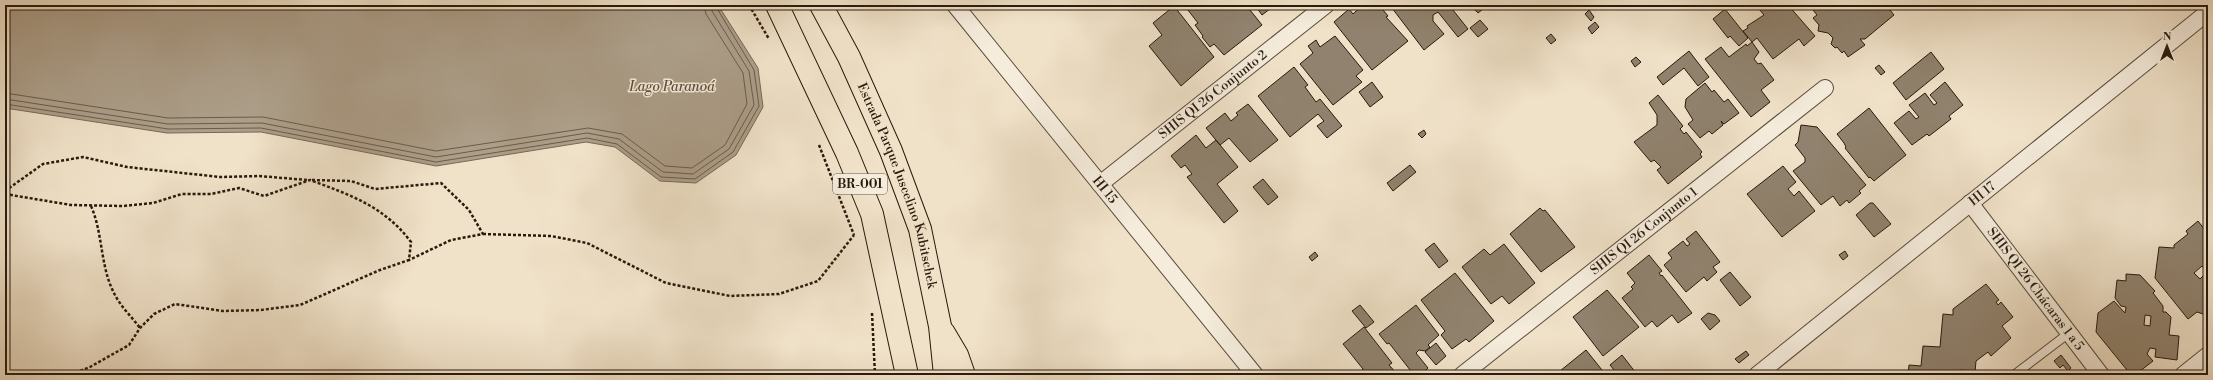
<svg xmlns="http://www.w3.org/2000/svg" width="2213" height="380" viewBox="0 0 2213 380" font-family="'Libre Bodoni',serif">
<rect width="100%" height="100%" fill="#f0e2c9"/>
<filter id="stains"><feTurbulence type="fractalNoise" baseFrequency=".005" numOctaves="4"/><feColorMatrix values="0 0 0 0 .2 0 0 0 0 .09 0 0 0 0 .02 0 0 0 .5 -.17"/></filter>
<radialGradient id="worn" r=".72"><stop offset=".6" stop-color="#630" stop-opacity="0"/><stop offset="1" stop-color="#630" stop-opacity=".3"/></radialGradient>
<path fill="#ac9e89" stroke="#776957" d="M5 5H718L758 68 763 107 736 155 696 183 660 181 615 147 586 142 436 166 261 132 167 133 5 108Z"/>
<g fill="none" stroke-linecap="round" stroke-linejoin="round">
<path stroke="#6a5c4a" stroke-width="1" d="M5 93 168 118 263 117 436 151 588 128 622 134 665 166 692 168 725 145 747 104 743 73 706 14 704 5
M5 99 168 124 262 123 436 157 587 133 619 139 663 172 693 174 729 149 754 105 749 71 712 11 710 5
M5 104 168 129 261 128 436 162 587 138 617 144 661 177 695 179 733 152 759 106 754 70 715 5"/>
</g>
<path fill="#90826e" stroke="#271a0c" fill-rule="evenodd" d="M1184 5H1246L1262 25 1224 55 1214 44 1210 47 1202 37 1203 36 1195 25 1198 23Z
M1255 5H1275L1262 15Z
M1363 5H1379L1388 16 1386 17 1408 41 1372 70 1334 22 1349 9 1353 14Z
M1394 5H1449L1468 29 1458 37 1438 12 1433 15V21L1444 34 1424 50 1392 8Z
M1470 5H1488L1478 13Z
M1765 5H1788L1815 36 1804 46 1799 39 1773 59 1757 38 1752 42 1743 31 1748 28 1747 26 1764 15 1759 9Z
M1809 5H1886L1894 15 1865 39H1860L1865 45 1848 57 1844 51 1842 53 1837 47 1835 48 1831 44 1833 38 1828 33 1818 31 1819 25 1813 18 1817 15Z
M1174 6 1214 57 1181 86 1149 46 1162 35 1153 23Z
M1725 9 1748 38 1739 46 1730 36 1728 38 1713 19Z
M1589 10 1594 17 1591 21 1585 14Z
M1480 20 1488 29 1478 37 1470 28Z
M1595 22 1599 27 1592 34 1588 28Z
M1551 34 1556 40 1551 44 1546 38Z
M1335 36 1363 70 1356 76 1362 82 1333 105 1300 64 1313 53 1308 46 1316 40 1320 47Z
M1752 42 1759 52 1754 59 1758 64 1761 63 1774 80 1761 90 1770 102 1751 117 1705 59 1721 47 1729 57 1746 44 1747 46Z
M1689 51 1709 77 1698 86 1684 68 1663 85 1657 77Z
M1931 52 1944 69 1906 100 1893 83Z
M1636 57 1641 62 1635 67 1631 61Z
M1879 65 1885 72 1881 75 1875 68Z
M1294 67 1308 85 1305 87 1316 102 1320 99 1342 126 1327 138 1317 126 1324 121 1318 114 1290 137 1258 96Z
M1372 82 1383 97 1370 107 1359 92Z
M1945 82 1963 105 1949 116 1951 119 1929 136 1927 134 1912 145 1894 123 1909 111 1916 119 1919 117 1909 105 1925 93 1934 105 1937 103 1930 95Z
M1705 83 1712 92 1714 90 1724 102 1728 99 1739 113 1724 124 1721 121 1723 125 1712 134 1709 131 1700 138 1688 124 1693 120 1685 107 1686 99Z
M1658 95 1683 126 1680 129 1684 134 1686 132 1702 152 1700 154 1702 157 1668 184 1657 170 1661 167 1654 160 1651 162 1634 142 1657 125V115L1649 103Z
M1248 104 1278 140 1250 162 1229 138 1220 145 1206 128 1225 113 1231 121 1238 115 1236 113Z
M1869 108 1906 155 1874 181 1870 177 1869 178 1845 148 1846 147 1844 143 1837 134Z
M1801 125 1817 127 1866 185 1859 191 1861 193 1849 203 1847 200 1840 206 1833 196 1821 205 1793 171 1805 162V158L1795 145 1798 142Z
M1424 130 1426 134 1422 138 1418 134Z
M1196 135 1206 148 1216 140 1238 167 1217 184 1238 211 1224 223 1187 177 1192 174 1185 165 1181 168 1171 156Z
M1410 165 1416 172 1393 191 1387 183Z
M1783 166 1796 182 1788 189 1794 196 1799 191 1815 211 1782 237 1747 194Z
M1263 179 1278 197 1268 205 1253 187Z
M2208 193V218L2205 214Z
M1870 203H1873L1891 224 1874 237 1856 215Z
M1540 208 1543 211 1545 210 1575 247 1541 272 1510 234Z
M2198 221 2208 234V310L2203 314 2197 312 2188 319 2155 278 2159 247 2174 248V245L2188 234 2186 231ZM2202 266 2207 272 2200 279 2194 273Z
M1696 231 1720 262 1713 267 1717 272 1707 281 1704 277 1686 292 1664 265 1672 258 1668 253 1683 241 1687 246 1690 244 1686 239Z
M1434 243 1448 261 1439 268 1425 250Z
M1504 244 1535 283 1509 304 1502 296 1491 304 1462 267 1484 249 1490 255Z
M1845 251 1848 256 1843 260 1839 255Z
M1315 252 1318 256 1312 261 1309 257Z
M1649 255 1662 271 1659 273 1661 276 1662 275 1692 313 1678 323 1672 315 1657 327 1652 321 1645 327 1622 298 1633 289 1631 287 1635 283 1627 273Z
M1730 272 1751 297 1740 306 1720 280Z
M1455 273 1494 321 1469 342 1466 339 1452 349 1441 335 1445 331 1421 300Z
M2126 274 2140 275 2155 291 2153 293 2163 306V312H2166L2171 317 2169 335 2179 336 2177 360 2155 357 2156 349 2150 348 2147 354 2153 361 2135 375H2131L2096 332 2098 313 2114 301 2125 313 2126 307 2121 306 2115 298 2117 280 2126 281ZM2145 315 2151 316 2150 326 2144 325Z
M1986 284 1999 300 1996 302 1998 305 2001 302 2013 317 2002 326 2011 338 1991 356 1988 352 1976 361 1975 372 1961 370 1960 375H1908L1909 365 1921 366 1923 346 1940 347 1943 314 1953 315V309Z
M1607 290 1639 327 1603 356 1573 317Z
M1360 305 1374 322 1366 328 1352 311Z
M1416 305 1439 335 1428 345 1430 347 1425 351 1419 350 1416 353 1428 368 1422 374 1420 371 1414 375 1389 343 1387 344 1379 334Z
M1708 313 1715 315 1720 321 1710 330 1701 319Z
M1364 327 1392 363 1389 365 1398 375H1358L1363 369 1343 344Z
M1436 343 1446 356 1436 365 1425 352Z
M1586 350 1606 375H1555Z
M1746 351 1749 355 1739 363 1735 359Z
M1622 355 1636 373V375H1618L1610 365Z
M2061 355 2071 368 2068 371 2063 365 2060 368 2054 361Z"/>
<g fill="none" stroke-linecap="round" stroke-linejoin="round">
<defs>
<path id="service" d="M2014 375 2069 333"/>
<g id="minor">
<path id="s1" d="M955 5 1255 375"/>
<path id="s2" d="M1100 184 1326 5"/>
<path id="s3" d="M1970 203 2101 375"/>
<path id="s4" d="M1462 375 1825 88"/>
<path id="s5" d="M1757 375 2208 12"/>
<path d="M2183 375 2208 355"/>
</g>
<g id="trunk">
<path d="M777 5 847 153 872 214 907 375"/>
<path id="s6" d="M821 5 849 57 891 151 920 229 940 326 945 375"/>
<path d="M944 333 957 355 964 375"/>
</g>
</defs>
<use href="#service" stroke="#594c3b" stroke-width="10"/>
<use href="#minor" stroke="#594c3b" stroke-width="18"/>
<use href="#trunk" stroke="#271a0c" stroke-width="24"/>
<path stroke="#271a0c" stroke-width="2.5" stroke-dasharray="3 2" stroke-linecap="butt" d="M749 5 769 39
M819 145 854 235
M312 180 351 181 375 189 441 183 469 210 483 234 451 240 409 260
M5 191 43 164 83 157 127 167 220 177 259 176 307 180
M5 194 71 205 123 206 153 203 182 194H211L239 188 264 196 310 180C350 195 384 206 411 242L409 260 380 270 300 305 261 310 223 311 175 304 154 314 140 328 129 345 90 367 70 375
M91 206C103 233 100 266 114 293 120 306 132 317 140 328
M483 234 551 236 587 243 666 283 730 296 779 294 818 281 854 235
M872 313 875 375"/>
<use href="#service" stroke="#f5ecdc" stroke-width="8"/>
<use href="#minor" stroke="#f5ecdc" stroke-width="16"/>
<use href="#trunk" stroke="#f0e2c9" stroke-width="22"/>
</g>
<g text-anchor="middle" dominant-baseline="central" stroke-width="3" stroke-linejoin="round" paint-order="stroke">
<rect fill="#f5ecdc" stroke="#65594a" stroke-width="1" x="833" y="174" width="54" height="20" rx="3"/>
<g font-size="12" font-weight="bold" fill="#271a0c">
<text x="860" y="184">BR-001</text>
</g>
<g font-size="13" fill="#271a0c" stroke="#f5ecdc">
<text stroke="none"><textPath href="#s2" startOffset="144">SHIS QI 26 Conjunto 2</textPath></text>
<text stroke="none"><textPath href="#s6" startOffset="197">Estrada Parque Juscelino Kubitschek</textPath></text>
<text stroke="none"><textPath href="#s1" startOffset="238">HI 15</textPath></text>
<text stroke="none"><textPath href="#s5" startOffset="289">HI 17</textPath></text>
<text stroke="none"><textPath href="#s4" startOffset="232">SHIS QI 26 Conjunto 1</textPath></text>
<text stroke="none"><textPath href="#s3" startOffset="108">SHIS QI 26 Chácaras 1 a 5</textPath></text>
</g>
<g font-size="14" font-style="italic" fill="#5c4f3e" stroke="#f5ecdc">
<text x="672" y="87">Lago Paranoá</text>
</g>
</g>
<rect width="2213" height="380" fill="none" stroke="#f0e2c9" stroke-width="20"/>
<rect x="6" y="6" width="2201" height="368" fill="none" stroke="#271a0c" stroke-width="2"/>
<rect x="10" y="10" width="2193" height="360" fill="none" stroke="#271a0c"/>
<g transform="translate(2167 46)" stroke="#f5ecdc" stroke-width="3" paint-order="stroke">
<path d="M0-3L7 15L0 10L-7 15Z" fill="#271a0c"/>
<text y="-6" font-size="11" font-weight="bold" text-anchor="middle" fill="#271a0c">N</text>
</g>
<rect width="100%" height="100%" filter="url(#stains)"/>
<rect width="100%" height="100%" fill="url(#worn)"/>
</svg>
